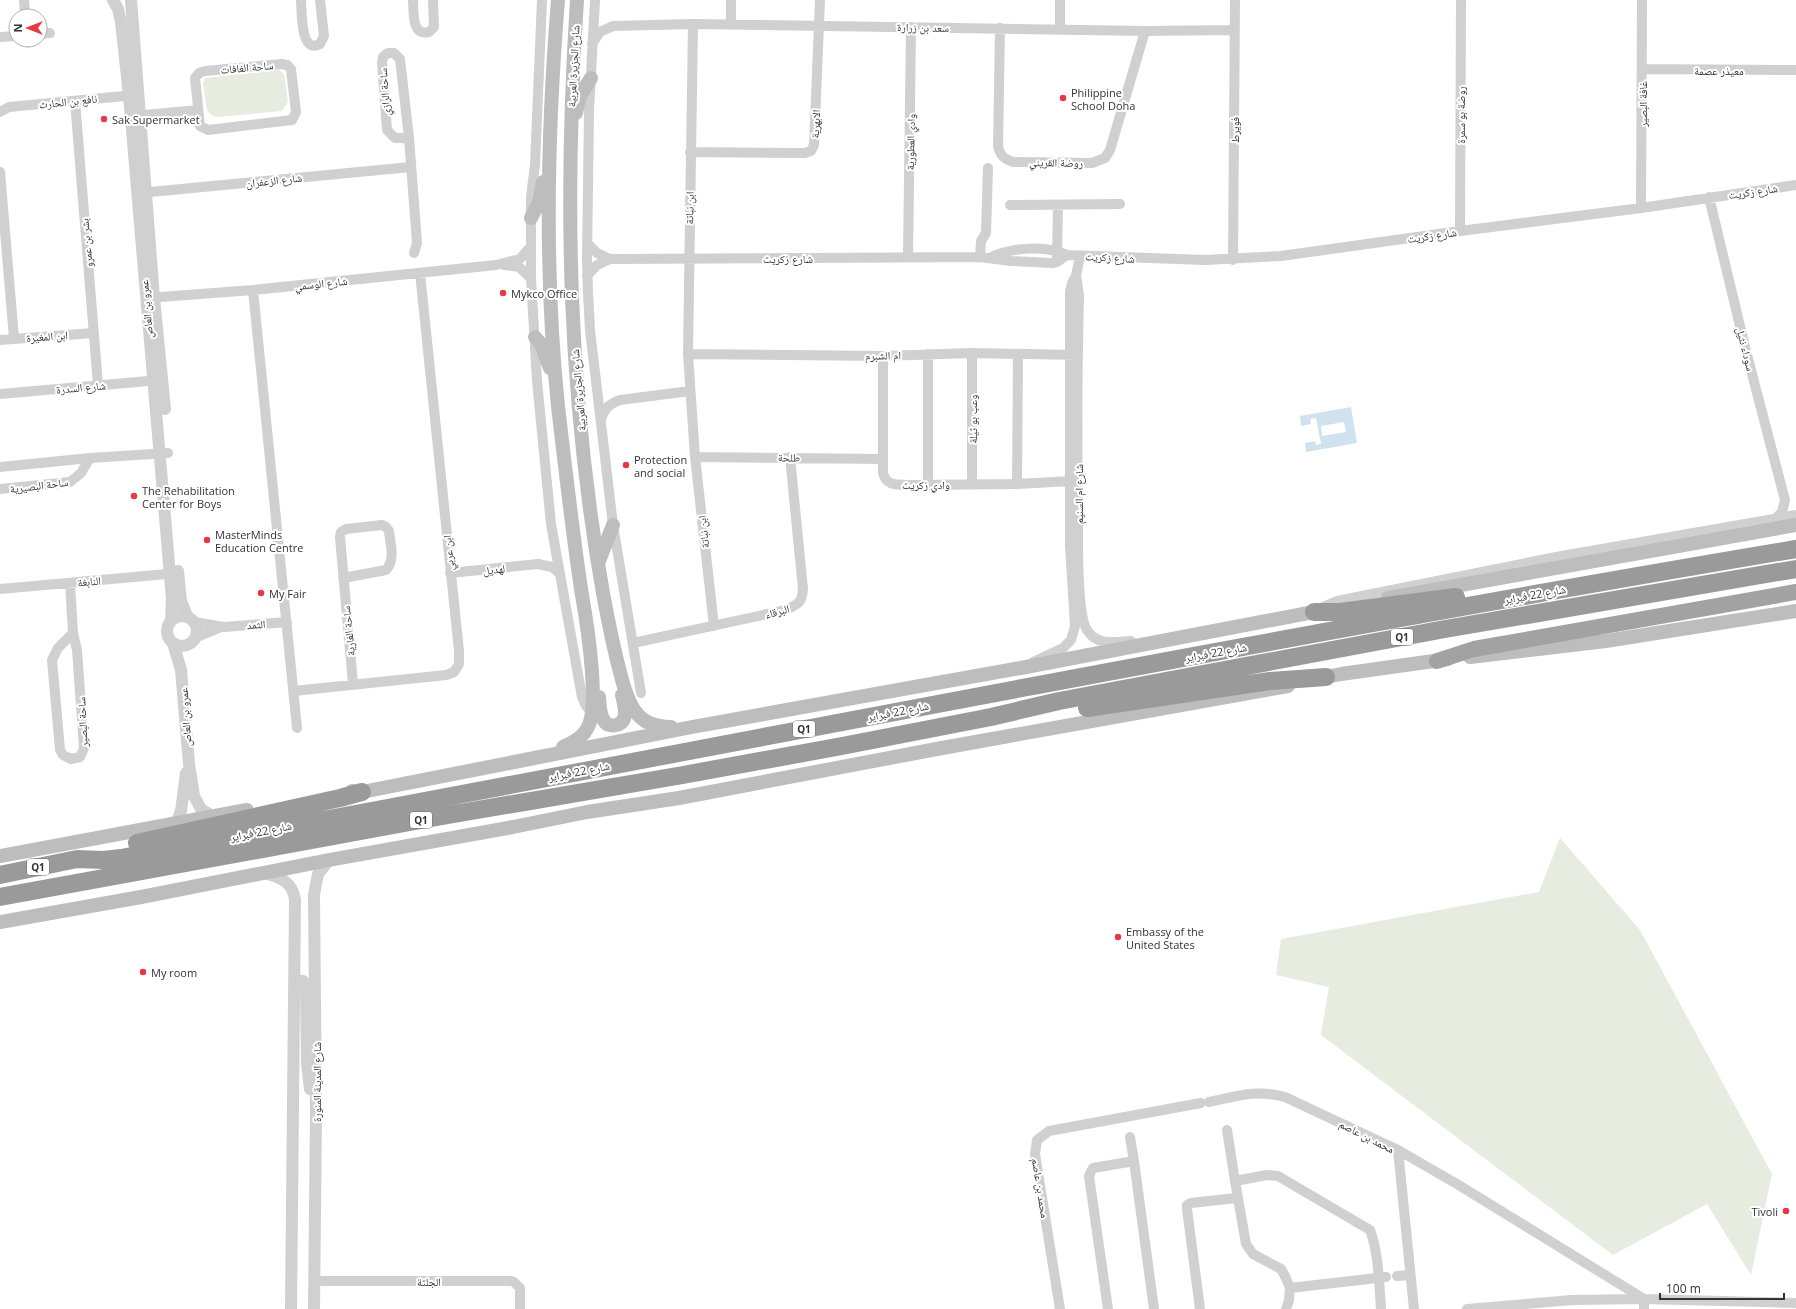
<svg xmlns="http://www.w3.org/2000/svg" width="1796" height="1309" viewBox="0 0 1796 1309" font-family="'Open Sans','Noto Naskh Arabic',sans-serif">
<rect width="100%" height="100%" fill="#fff"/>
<path fill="#e6ecdf" d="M279 70 284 74 288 102 282 111 217 117 210 114 207 110 203 83 205 78Z
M1560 838 1640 930 1772 1174 1751 1275 1707 1204 1613 1255 1321 1035 1329 987 1276 975 1281 939 1539 892Z"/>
<path fill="#cfe2ee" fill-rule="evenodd" d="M1351 407 1357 443 1306 452 1305 443 1315 441 1316 445 1321 444 1316 418 1310 419 1311 424 1301 426 1300 416ZM1344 422 1346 432 1322 436 1321 426Z"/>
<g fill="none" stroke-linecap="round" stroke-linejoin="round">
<path stroke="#d0d0d0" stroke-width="10" d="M24 0 25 16
M301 0C302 11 300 55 320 44L324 36 320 0
M413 0C414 12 411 36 429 32L434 27 433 0
M542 0 535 165 531 197V278L537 381 551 524 582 697 586 706 592 712
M595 0 589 111 587 259 588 293 590 330 613 525 641 693
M1060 0V29
M693 24 688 354 695 457 714 626
M731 25V0
M1000 28 998 146C1000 156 1005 160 1014 162L1092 163 1105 158 1110 150 1145 31
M40 34 50 33
M0 37 16 36
M592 44 600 32 613 26 693 24 1145 31 1234 30
M388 53H394L400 59 409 138H395L387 130 382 62 383 57Z
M282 64 287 65 291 69 296 112 292 120 208 130 200 126 195 78 199 73 205 71Z
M1642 69 1796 70
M75 101 98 385
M0 112 9 107 135 95
M133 116 198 110
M409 138 417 243 414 253
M690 152 805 153 811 151 814 145 820 0
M0 172 14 338
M140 193 411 167
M1709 197 1746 351 1785 500 1782 512 1776 518
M1010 205 1120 204
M1641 208 1642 0
M1460 231 1461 0
M587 243 597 253 610 259
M908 257 911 27
M980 257 981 241 986 233 988 168
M1057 257 1058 205
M990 258C1009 247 1047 245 1067 255L1205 260 1281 256 1460 231 1641 208 1796 185
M1233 260 1235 0
M504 265 519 267 531 278
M587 276 597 265 610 259 980 257 1011 261 1052 263 1057 262 1067 255
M1076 276 1079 295C1077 372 1077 449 1078 525 1078 547 1077 614 1087 630 1097 646 1115 642 1131 641
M253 290 297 728
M147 298 253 290 496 265 520 259 531 246
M0 340 93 333
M972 353V484
M688 354 883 356 972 353 1076 355
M883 356V473C886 487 899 484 910 485L1017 484 1070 481
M0 394 160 380
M601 419C605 408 609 404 620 400L690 391
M695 457 883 459
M90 458 168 453
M0 467 90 458 81 473 70 482 0 489
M928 484V354
M1017 484 1018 354
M450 573 538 564 552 567 559 573
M343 578 386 570C396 559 390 544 389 531L386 527 382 525 346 529 341 532 340 537 353 684
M70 583 73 633
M0 589 178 573
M1318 609 1337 601 1556 557 1796 515
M194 622 224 627 287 622
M73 633 77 650 84 748 80 757 71 759 63 755 60 750 52 660 58 648Z
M195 638 219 628
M633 643 786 610C798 604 802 603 803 589L790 457
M1033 662 1063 648 1071 640 1075 626 1070 545V292L1072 283 1076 276 1080 256
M294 691 446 675 454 672 459 664V651L420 273
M1209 1102C1238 1096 1255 1089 1285 1097L1398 1150 1457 1184 1644 1299V1309
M1227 1130 1235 1181
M1130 1137 1134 1161
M1398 1150 1414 1309
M1397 1276 1410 1275
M315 1281H511L514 1282 520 1288V1309
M1290 1288 1386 1277
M1060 1309 1035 1154 1037 1140 1049 1131 1201 1103
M1108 1309 1089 1176 1093 1168 1134 1161 1154 1309
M1200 1309 1187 1209V1205L1191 1203 1236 1198
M1286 1309 1289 1300 1290 1288 1286 1278 1281 1269 1253 1254 1246 1244 1235 1181 1267 1175 1278 1176 1370 1230C1379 1254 1379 1284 1381 1309
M1467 1309 1572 1300 1644 1299 1796 1303"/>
<path stroke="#d0d0d0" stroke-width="12" d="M113 0 118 9 121 22 129 95 172 599 171 620
M131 0 154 298 165 409
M178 571 181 601 187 616
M167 631a15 15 0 1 1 30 0a15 15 0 1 1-30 0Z
M173 643 181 670 189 764 194 796 201 809 214 817
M176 824 181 811 186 773
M264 873C280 877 293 882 295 900L291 1309
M295 980 303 981 306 985 307 1063 310 1089
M314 1309 316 1111 314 895 318 874 329 860"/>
<path stroke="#bdbdbd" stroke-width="14" d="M558 0C547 135 544 271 558 406 565 467 572 528 581 589 586 617 590 644 592 672 593 687 594 704 591 718 588 734 577 741 563 747
M577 0C564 200 568 395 603 593 608 620 613 646 620 672 623 684 627 700 635 711 643 723 656 727 671 727
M576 113 580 96 591 78
M531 218 539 202 543 182
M535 337 541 344 550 368
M599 561 613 525
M1388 598 1796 525
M1470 657 1606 641 1796 611
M1316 679 1341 674 1448 659
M599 697C600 705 599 715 605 722 607 725 612 726 616 725 630 722 624 704 622 695
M352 791 362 792 692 727 1026 667 1324 610
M0 856 247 810
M0 922 141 897 329 860 513 827 587 812 679 798 942 748 1288 686"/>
<path stroke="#a2a2a2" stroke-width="16" d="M1437 661 1474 649 1796 592"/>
<path stroke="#9a9a9a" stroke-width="18" d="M1314 612H1340L1456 597
M1087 708 1270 681 1326 677
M137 843 340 798 362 792
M0 875 77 859 103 860 121 858C679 755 1236 643 1796 549
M0 897 448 815 683 775 842 746 991 717 1059 701 1445 629 1796 569"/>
</g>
<g fill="#e63946" stroke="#fff" stroke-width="1.5">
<circle cx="1063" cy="98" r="4"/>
<circle cx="104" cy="119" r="4"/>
<circle cx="503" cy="293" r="4"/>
<circle cx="626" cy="465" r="4"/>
<circle cx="134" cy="496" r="4"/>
<circle cx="207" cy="540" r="4"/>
<circle cx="261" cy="593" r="4"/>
<circle cx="1118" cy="937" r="4"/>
<circle cx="143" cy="972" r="4"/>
<circle cx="1786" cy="1211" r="4"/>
</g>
<g text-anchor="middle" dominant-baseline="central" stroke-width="4" stroke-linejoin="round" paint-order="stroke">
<g fill="#fff" stroke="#707070" stroke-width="1">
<rect x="1391" y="629" width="22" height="16" rx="3"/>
<rect x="793" y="721" width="22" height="16" rx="3"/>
<rect x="410" y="812" width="22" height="16" rx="3"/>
<rect x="27" y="859" width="22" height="16" rx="3"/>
</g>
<g font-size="10" font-weight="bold" fill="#333">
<text x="1402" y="637">Q1</text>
<text x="804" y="729">Q1</text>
<text x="421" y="820">Q1</text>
<text x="38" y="867">Q1</text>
</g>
<g font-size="11" fill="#333" stroke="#fff">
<text transform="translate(923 27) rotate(1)">سعد بن زرارة</text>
<text transform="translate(573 66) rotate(-87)">شارع الجزيرة العربية</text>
<text transform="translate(247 67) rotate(-5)">ساحة الغافات</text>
<text x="1719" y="70">معيذر عصمة</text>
<text transform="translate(384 92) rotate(-94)">ساحة الرازي</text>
<text transform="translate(68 101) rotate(-6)">نافع بن الحارث</text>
<text transform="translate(1642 104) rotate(-90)">غافة البصير</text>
<text transform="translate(1460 115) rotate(-90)">روضة بو سمرة</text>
<text transform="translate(815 124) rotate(-87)">الابهرية</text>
<text transform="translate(1234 130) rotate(-90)">فويرط</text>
<text transform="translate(910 142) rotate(-89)">وادي العطورية</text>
<text transform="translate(1056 162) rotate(1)">روضة القريني</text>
<text transform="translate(274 180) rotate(-6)">شارع الزعفران</text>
<text transform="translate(1753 191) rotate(-8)">شارع زكريت</text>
<text transform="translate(689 208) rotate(-89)">ابن نباتة</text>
<text transform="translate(1432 235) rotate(-8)">شارع زكريت</text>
<text transform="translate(86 243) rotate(-95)">بشر بن عمرو</text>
<text transform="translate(1110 257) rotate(3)">شارع زكريت</text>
<text x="788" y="258">شارع زكريت</text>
<text transform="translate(321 283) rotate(-6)">شارع الوسمي</text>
<text transform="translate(146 309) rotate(-95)">عمرو بن العاص</text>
<text transform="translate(47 336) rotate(-4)">ابن المغيرة</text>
<text transform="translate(1746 349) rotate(76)">سوداء نثيل</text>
<text transform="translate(883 355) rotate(-1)">ام الشبرم</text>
<text transform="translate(81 387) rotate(-5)">شارع السدرة</text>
<text transform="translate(578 390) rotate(-95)">شارع الجزيرة العربية</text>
<text transform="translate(972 419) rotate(-90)">وعب بو ثيلة</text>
<text transform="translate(789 457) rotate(1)">طلحة</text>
<text x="926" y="484">وادي زكريت</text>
<text transform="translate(39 485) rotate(-7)">ساحة البصيرية</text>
<text transform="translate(1078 494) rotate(-90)">شارع ام السنيم</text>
<text transform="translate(703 532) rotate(-96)">ابن نباتة</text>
<text transform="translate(448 553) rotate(-95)">ابن عربي</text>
<text transform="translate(494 569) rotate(-6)">لهديل</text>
<text transform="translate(89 581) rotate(-5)">النابغة</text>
<text transform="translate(1535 594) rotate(-10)">شارع 22 فبراير</text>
<text transform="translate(777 611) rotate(-16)">البرقاء</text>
<text transform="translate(256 624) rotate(-4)">الثمد</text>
<text transform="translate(348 631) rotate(-96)">ساحة الغارية</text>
<text transform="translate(1216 652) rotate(-10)">شارع 22 فبراير</text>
<text transform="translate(898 711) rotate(-11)">شارع 22 فبراير</text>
<text transform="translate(185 717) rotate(-94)">عمرو بن العاص</text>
<text transform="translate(82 722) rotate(-93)">ساحة البصير</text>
<text transform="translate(579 771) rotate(-11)">شارع 22 فبراير</text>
<text transform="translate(261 831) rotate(-11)">شارع 22 فبراير</text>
<text transform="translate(316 1082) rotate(-90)">شارع المدينة المنورة</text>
<text transform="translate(1367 1136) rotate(27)">محمد بن عاصم</text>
<text transform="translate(1041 1188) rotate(81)">محمد بن عاصم</text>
<text x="429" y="1281">الجلتة</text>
</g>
<g font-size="11" fill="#333" stroke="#fff" text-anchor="start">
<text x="1071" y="92">Philippine<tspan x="1071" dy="13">School Doha</tspan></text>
<text x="112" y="119">Sak Supermarket</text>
<text x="511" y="293">Mykco Office</text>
<text x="634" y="459">Protection<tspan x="634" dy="13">and social</tspan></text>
<text x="142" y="490">The Rehabilitation<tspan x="142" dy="13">Center for Boys</tspan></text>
<text x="215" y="534">MasterMinds<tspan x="215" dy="13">Education Centre</tspan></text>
<text x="269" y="593">My Fair</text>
<text x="1126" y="931">Embassy of the<tspan x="1126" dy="13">United States</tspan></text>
<text x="151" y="972">My room</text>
<text x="1778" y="1211" text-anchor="end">Tivoli</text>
</g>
</g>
<g transform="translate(28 28) rotate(270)"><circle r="19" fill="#ffffff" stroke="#adadad"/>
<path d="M0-3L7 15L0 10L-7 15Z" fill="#e63946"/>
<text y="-6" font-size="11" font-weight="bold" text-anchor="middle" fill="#333333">N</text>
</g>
<path d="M1660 1293v6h124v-6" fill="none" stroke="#333333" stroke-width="2"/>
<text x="1666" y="1293" font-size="12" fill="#333333" stroke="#ffffff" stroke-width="3" paint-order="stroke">100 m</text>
</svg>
